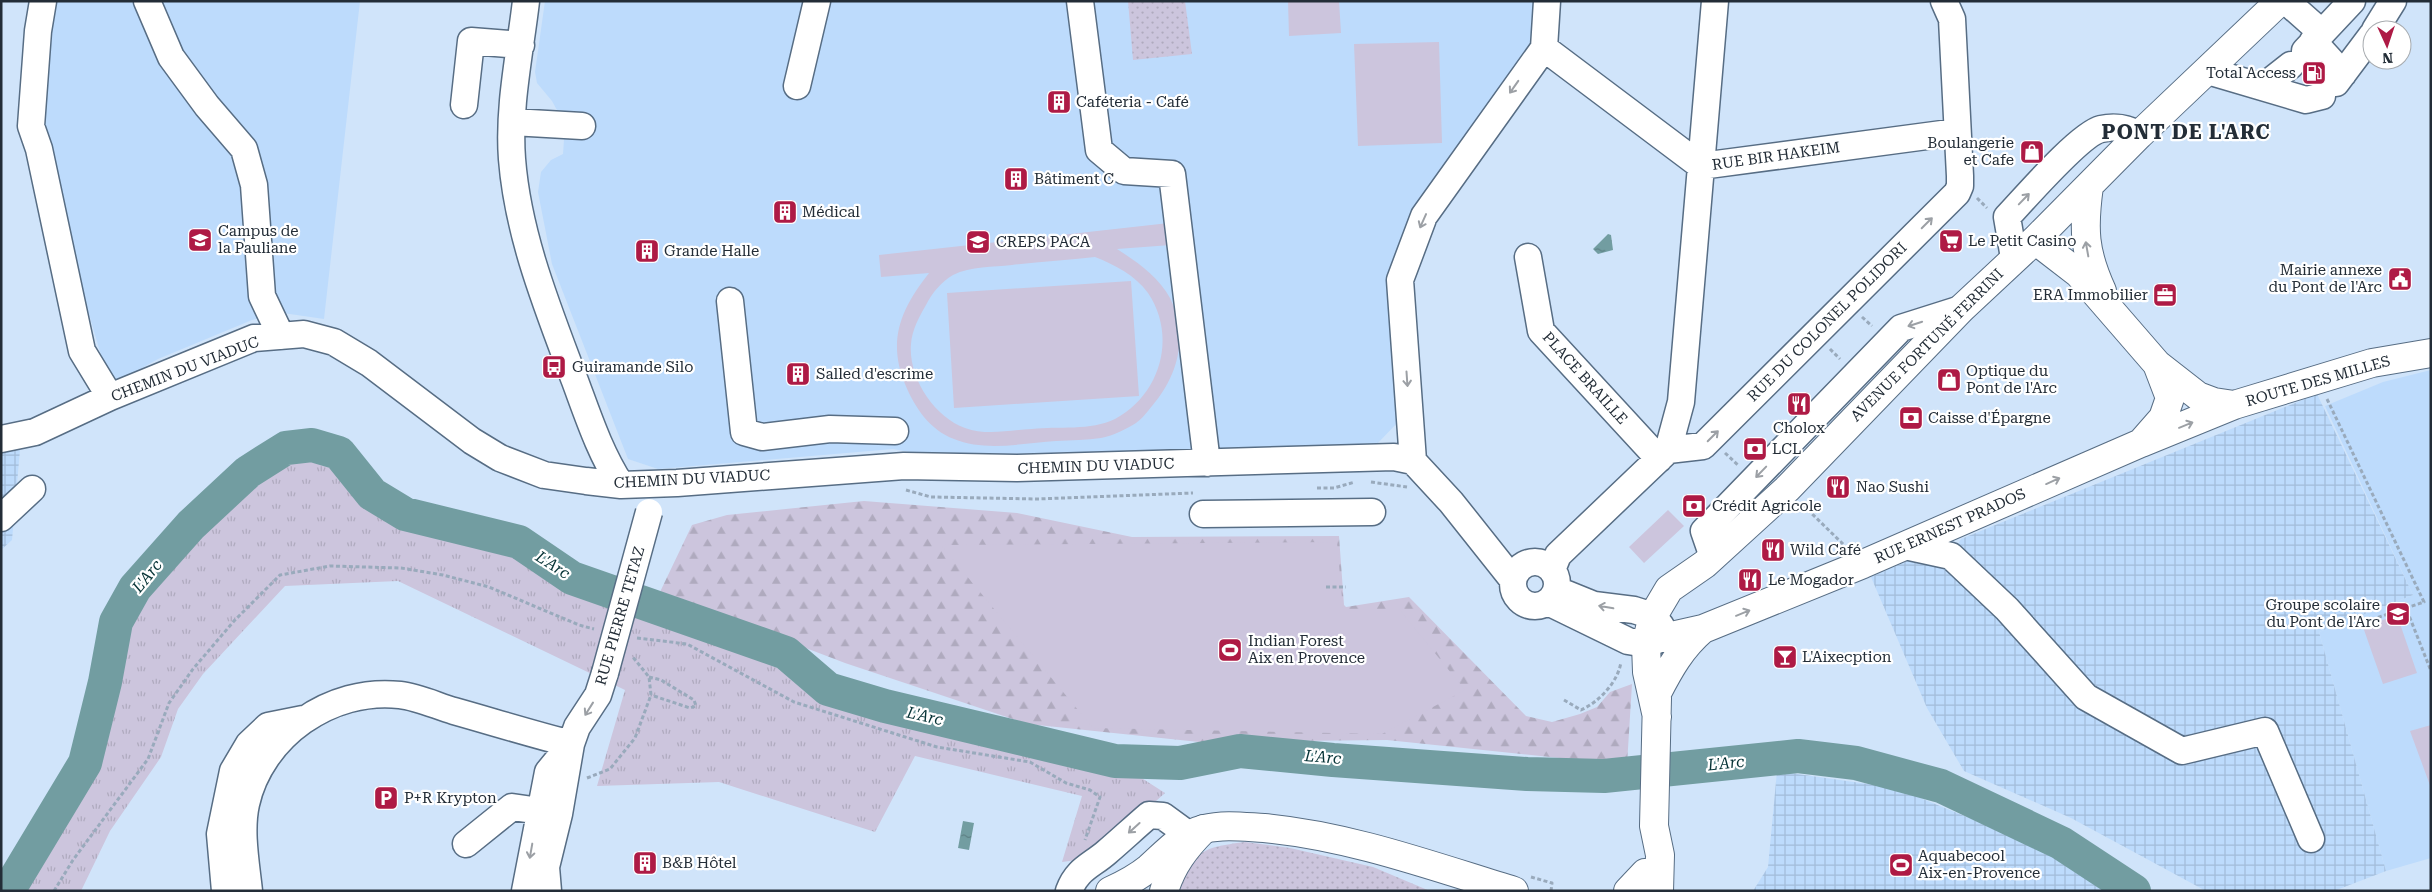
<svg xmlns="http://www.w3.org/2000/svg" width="2432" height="892" viewBox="0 0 2432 892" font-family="'Roboto Serif',serif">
<defs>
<pattern id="industrial-grid" width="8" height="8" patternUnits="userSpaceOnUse" patternTransform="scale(1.25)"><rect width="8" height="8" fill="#bddbfc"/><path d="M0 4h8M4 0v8" fill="none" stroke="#a2bcd9"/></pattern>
<pattern id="grass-dots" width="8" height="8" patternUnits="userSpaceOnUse" patternTransform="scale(1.25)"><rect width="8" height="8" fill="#ccc5dd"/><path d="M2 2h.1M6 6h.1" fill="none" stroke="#afaabe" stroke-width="1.8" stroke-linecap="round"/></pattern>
<pattern id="forest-firs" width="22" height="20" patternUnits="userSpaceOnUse" patternTransform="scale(1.25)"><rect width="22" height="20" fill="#ccc5dd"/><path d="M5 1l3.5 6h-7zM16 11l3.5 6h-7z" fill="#afaabe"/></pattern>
<pattern id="park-tufts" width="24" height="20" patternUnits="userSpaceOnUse" patternTransform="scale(1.25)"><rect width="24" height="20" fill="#ccc5dd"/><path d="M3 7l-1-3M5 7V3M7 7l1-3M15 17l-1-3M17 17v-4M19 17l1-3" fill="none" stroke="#afaabe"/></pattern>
<pattern id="water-ripples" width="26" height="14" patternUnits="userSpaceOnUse" patternTransform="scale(1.25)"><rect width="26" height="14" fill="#729da1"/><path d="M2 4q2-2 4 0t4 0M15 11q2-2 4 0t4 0" fill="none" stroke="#5d8084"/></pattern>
</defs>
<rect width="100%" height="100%" fill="#d0e4fa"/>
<path fill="#bddbfc" d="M42 1H360L324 319 283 313 252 320 158 359 110 386 46 167 38 113Z
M545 1H1540V4L1529 47 1418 207 1402 418 1376 445 931 456 893 449 658 469 628 459 552 264 538 192 541 172 551 160 563 154 565 125 552 101 537 83 535 72Z
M2431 370V858L2386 871 2319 632 2413 595 2325 406 2383 382Z"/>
<path fill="url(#industrial-grid)" d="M2317 394 2413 595 2319 632 2386 871 2334 891H2206L2071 818 1964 771 1927 708 1871 577 1912 559 1951 556 1961 539Z
M1 449 20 450 12 540 1 550Z
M1777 771 1896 788 2050 851 2103 891H1753L1768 867Z"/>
<path fill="url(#grass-dots)" d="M1128 1H1185L1192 54 1133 60Z
M1245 842 1290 848 1373 867 1430 891H1176C1198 850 1199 848 1245 842Z"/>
<path fill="url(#forest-firs)" d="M864 501 1017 513 1132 537 1339 536 1344 605 1346 607 1409 597 1526 716 1552 722 1580 714 1597 707 1610 692 1632 684 1627 765 1387 740 1199 742 1028 724 845 663 660 592 692 525 727 515Z"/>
<path fill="url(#park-tufts)" d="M312 445 339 453 373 494 405 514 520 543 572 578 786 653 828 689 1115 761 1165 793 1092 858 1062 862 1082 796 915 756 875 832 719 782 597 786 625 690 398 581 285 586 203 674 178 709 161 757 110 831 81 891H8L85 763 116 622 135 588 191 525 248 472 286 448Z"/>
<path fill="#ccc5dd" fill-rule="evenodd" d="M1288 1H1339L1341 33 1289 36Z
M1439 42 1442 143 1358 146 1354 44Z
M1169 223 1171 245 1117 249C1137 262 1158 276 1170 298 1189 336 1178 376 1152 406 1147 412 1142 419 1136 423 1127 429 1112 436 1101 438 1087 440 1071 440 1056 441 1024 443 985 452 954 439 930 430 915 408 905 384 887 340 901 309 929 273L881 277 879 255ZM1095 257C1115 265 1135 275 1148 293 1177 336 1161 394 1115 419 1091 431 1058 426 1032 429 1010 430 987 436 965 428 934 417 908 377 911 344 912 330 919 317 926 305 932 293 941 282 953 275 971 266 993 267 1012 265 1040 262 1068 260 1095 257Z
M1131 281 1139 396 954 408 947 293Z
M1668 510 1684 526 1644 563 1629 547Z
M1337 542 1343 609H1399L1465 690 1382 734 1093 728 941 545Z
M2397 615 2417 673 2383 684 2363 627Z
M2431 725V788L2410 731Z"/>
<path fill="url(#water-ripples)" d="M1608 234 1611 235 1613 250 1598 254 1593 249Z
M963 821 974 823 969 850 958 848Z"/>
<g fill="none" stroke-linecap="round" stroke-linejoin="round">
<path stroke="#729da1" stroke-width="34" d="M8 891 85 763 105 682 116 622 135 588 191 525 248 472 286 448 312 445 339 453 372 494 405 514 519 542 572 578 786 653 828 689 885 706 1115 761 1180 763 1240 751 1333 760 1527 774 1604 776 1798 756 1856 763 1941 786 2061 843 2134 891"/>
<defs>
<path id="minor" d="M43 1 38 31 31 126 39 149 82 351 110 397
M147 1 171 57 207 106 244 149 254 185 262 296 281 336
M526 1C520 53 508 107 512 159 518 236 548 309 575 381 588 416 600 453 621 485
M1080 1 1099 150 1124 171 1172 174 1207 463
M2286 1 2321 32
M2375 30 2393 1
M2313 41 2343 74
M1544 48 1701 166 1957 132
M2305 51 2352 1
M2208 71 2306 100 2322 96
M2336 83 2372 35
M797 86 817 1
M2263 87 2291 65
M464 105 471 41 521 45
M512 122 582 126
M1528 257 1541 331 1659 459
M2014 258 2007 217C2025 198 2080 134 2101 129 2114 126 2128 128 2139 135
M730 301 744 432 762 437 830 429 895 431
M1 439 35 432 110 397 254 338 304 334 334 342 369 363 472 441 500 458 544 475 586 481 621 485 677 483 904 466 1017 468 1394 457 1413 461
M1668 450 1681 402 1715 1
M1203 514 1372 512
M1 518 32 489
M1905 546 1951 556 2007 609 2086 697 2182 751 2265 731 2311 839
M1713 557 1704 531 1901 328 1961 309
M1513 584a22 22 0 1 1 44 0a22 22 0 1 1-44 0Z
M1552 570 1558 555 1668 450 1703 446 1957 193 1960 186V176L1952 19 1944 1
M1513 580 1451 502 1413 461 1400 280 1424 216 1544 48 1547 1
M1548 602 1628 641 1646 644 1663 638 1661 626 1653 616 1634 610 1594 605 1557 590
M466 844 512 807 554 813
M225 891 220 834 233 771 249 744 268 726 303 719
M249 891C246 863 240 831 246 804 261 736 331 687 400 695 418 697 437 706 454 711 493 722 532 734 571 744
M525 891 548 772 571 744
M548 891 546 867 559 814 571 744 577 727 598 695 605 673
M1069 891C1077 869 1091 866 1107 852 1121 840 1135 827 1149 815L1163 816 1189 835"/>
<path id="major" d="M2089 186C2083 229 2084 252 2102 291
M2035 240 2079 274 2157 364 2198 396 2214 402 2234 405
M2142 442 2163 418 2170 398 2157 364
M1663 638 1703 629 1863 564 2141 443 2234 405 2372 363 2431 353
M1657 693C1670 668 1681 648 1703 629
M1657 698 1654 826 1660 855 1659 891
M1657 717 1647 672 1646 644 1653 616 1669 589 1705 564 1787 489 1961 309 2035 240 2139 135 2280 1
M1110 891C1123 885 1138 877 1149 868 1166 853 1181 835 1204 829 1224 824 1245 827 1264 828 1350 836 1432 866 1514 891
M1628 891 1645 873"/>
<path id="highway" d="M1164 891C1172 865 1185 848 1204 829"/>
</defs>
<use href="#minor" stroke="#576d84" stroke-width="29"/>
<use href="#major" stroke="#576d84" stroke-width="30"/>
<use href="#highway" stroke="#576d84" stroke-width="30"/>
<path stroke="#99aabc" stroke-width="3" stroke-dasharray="4 2.5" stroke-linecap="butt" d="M1977 198 1987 208
M1862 317 1872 326
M1830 349 1840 359
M2327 399 2424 602 2406 608 2431 671
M1725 453 1738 465
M1371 482 1407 487
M1317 488H1334L1355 482
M906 490 931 497 1036 499 1193 493
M1803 505 1845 546
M1326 587H1346
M2378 622 2376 618 2406 608
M637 638 687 644 794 702 937 747 1030 762 1066 783 1090 790 1100 797 1085 840
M649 677 661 680 694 700 696 706 690 708 651 695
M1564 700 1581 710C1599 702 1618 682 1621 662
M587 778 610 769 635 738 651 695 649 677 632 656
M1531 877 1552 883 1551 891
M54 891 73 860 148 759 169 703 193 669 234 621 280 575 330 566 401 568 443 575 489 587 579 625 594 629"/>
<use href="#minor" stroke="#fff" stroke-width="26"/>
<use href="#major" stroke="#fff" stroke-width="28"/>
<use href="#highway" stroke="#fff" stroke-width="28"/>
<defs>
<path id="minor-bridge" d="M605 673 649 512"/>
</defs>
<use href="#minor-bridge" stroke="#576d84" stroke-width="29" stroke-linecap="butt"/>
<use href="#minor-bridge" stroke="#fff" stroke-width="26"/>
</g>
<defs><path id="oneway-shaft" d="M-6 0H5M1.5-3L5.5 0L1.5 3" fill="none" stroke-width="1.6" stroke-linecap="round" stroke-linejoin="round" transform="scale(1.25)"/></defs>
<g stroke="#9ca0a5">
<use href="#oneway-shaft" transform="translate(1514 87) rotate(125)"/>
<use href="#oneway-shaft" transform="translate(2024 199) rotate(-46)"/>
<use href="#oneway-shaft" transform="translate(1423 221) rotate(114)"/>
<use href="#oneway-shaft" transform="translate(1927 223) rotate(-45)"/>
<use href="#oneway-shaft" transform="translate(2087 249) rotate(-100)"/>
<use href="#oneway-shaft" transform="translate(1915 324) rotate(162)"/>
<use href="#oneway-shaft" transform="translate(1407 379) rotate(86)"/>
<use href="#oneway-shaft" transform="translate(2186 425) rotate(-22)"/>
<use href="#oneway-shaft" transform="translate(1713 436) rotate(-45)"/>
<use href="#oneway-shaft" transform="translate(1761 472) rotate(134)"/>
<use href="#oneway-shaft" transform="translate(2053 481) rotate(-24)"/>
<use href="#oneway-shaft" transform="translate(1606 607) rotate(-170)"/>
<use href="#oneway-shaft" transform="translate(1743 613) rotate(-22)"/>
<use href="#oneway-shaft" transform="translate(589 709) rotate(122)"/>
<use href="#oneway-shaft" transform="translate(1134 828) rotate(138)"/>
<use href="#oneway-shaft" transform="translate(531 851) rotate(100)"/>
</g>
<defs>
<symbol id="fuel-square" viewBox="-11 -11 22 22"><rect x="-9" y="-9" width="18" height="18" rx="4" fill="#ae1a45" stroke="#fff"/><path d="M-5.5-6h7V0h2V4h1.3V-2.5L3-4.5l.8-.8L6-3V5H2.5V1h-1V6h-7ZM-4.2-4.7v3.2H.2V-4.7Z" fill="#fff"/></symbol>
<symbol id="building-square" viewBox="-11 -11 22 22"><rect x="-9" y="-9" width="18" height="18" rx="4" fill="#ae1a45" stroke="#fff"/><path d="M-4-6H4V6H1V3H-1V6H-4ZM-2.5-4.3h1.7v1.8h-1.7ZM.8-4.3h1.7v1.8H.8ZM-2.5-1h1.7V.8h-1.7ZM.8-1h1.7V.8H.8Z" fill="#fff"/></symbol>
<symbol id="shop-square" viewBox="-11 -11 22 22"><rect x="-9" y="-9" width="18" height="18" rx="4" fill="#ae1a45" stroke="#fff"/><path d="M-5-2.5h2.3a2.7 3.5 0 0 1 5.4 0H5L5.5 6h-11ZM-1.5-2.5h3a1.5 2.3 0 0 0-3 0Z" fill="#fff"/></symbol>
<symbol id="university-square" viewBox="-11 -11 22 22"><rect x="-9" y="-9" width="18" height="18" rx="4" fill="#ae1a45" stroke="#fff"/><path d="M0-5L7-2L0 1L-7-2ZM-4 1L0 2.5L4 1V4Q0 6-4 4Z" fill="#fff"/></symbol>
<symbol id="supermarket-square" viewBox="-11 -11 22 22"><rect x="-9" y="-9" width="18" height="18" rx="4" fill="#ae1a45" stroke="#fff"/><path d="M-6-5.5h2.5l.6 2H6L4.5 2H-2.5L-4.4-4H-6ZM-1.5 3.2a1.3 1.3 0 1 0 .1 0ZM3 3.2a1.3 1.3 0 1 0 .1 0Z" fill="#fff"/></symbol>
<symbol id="civic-square" viewBox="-11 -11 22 22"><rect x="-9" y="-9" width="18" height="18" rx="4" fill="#ae1a45" stroke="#fff"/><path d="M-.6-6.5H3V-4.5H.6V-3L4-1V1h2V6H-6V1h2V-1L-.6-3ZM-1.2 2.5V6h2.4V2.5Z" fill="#fff"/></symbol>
<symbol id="office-square" viewBox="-11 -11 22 22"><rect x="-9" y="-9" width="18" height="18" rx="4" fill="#ae1a45" stroke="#fff"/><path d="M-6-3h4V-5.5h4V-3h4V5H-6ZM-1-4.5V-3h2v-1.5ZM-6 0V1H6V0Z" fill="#fff"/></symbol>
<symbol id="bus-square" viewBox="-11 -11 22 22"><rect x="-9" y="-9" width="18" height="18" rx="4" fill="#ae1a45" stroke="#fff"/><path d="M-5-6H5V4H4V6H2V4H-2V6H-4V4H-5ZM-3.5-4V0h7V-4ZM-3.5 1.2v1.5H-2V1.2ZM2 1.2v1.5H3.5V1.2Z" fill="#fff"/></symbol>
<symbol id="restaurant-square" viewBox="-11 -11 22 22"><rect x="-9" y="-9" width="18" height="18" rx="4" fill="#ae1a45" stroke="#fff"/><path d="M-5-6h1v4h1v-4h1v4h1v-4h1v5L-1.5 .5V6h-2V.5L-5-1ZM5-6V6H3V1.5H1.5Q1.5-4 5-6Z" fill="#fff"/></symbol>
<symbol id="bank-square" viewBox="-11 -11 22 22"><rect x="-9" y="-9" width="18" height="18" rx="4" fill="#ae1a45" stroke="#fff"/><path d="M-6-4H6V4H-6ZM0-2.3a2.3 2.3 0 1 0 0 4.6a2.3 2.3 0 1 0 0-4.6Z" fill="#fff"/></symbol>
<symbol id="school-square" viewBox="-11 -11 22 22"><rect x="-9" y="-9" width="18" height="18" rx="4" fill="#ae1a45" stroke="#fff"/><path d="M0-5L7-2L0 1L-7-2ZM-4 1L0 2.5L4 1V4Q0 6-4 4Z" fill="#fff"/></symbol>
<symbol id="stadium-square" viewBox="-11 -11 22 22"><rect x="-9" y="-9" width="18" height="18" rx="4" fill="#ae1a45" stroke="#fff"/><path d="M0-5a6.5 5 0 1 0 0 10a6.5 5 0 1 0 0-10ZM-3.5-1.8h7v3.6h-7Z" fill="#fff"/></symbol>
<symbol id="bar-square" viewBox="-11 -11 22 22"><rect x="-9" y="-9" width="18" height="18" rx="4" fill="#ae1a45" stroke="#fff"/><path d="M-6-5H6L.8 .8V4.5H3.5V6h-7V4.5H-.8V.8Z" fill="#fff"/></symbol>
<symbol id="parking-square" viewBox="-11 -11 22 22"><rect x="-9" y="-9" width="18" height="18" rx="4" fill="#ae1a45" stroke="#fff"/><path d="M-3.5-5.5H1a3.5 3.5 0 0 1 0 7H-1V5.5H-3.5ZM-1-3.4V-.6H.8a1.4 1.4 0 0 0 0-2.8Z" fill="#fff"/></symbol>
</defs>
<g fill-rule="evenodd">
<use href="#fuel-square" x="2300" y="59" width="28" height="28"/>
<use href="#building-square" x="1045" y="88" width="28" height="28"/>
<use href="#shop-square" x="2018" y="138" width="28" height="28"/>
<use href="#building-square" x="1002" y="165" width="28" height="28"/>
<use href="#building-square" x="771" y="198" width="28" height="28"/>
<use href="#university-square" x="186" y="226" width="28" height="28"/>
<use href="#supermarket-square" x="1937" y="227" width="28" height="28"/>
<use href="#university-square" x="964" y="228" width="28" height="28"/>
<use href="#building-square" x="633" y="237" width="28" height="28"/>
<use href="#civic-square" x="2386" y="265" width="28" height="28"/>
<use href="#office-square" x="2151" y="281" width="28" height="28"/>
<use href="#bus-square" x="540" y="353" width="28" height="28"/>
<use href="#building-square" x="784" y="360" width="28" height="28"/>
<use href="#shop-square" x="1935" y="366" width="28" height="28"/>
<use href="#restaurant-square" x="1785" y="390" width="28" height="28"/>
<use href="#bank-square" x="1897" y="404" width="28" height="28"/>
<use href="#bank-square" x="1741" y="435" width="28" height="28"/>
<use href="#restaurant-square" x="1824" y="473" width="28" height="28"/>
<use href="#bank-square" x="1680" y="492" width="28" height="28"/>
<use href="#restaurant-square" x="1759" y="536" width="28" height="28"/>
<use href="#restaurant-square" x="1736" y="566" width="28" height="28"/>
<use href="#school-square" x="2384" y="600" width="28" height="28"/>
<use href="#stadium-square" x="1216" y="636" width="28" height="28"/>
<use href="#bar-square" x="1771" y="643" width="28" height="28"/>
<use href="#parking-square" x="372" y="784" width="28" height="28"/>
<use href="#building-square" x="631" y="849" width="28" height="28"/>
<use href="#stadium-square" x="1887" y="851" width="28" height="28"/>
</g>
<g text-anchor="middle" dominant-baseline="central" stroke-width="4.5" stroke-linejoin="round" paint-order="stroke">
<g font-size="15" fill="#232d37" stroke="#fff" text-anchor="start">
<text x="2296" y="73" text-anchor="end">Total Access</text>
<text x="1076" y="102">Caféteria - Café</text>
<text x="2014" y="143" text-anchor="end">Boulangerie<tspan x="2014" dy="17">et Cafe</tspan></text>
<text x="1034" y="179">Bâtiment C</text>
<text x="802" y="212">Médical</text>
<text x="218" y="231">Campus de<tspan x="218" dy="17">la Pauliane</tspan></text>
<text x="1968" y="241">Le Petit Casino</text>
<text x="996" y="242">CREPS PACA</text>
<text x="664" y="251">Grande Halle</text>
<text x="2382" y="270" text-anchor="end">Mairie annexe<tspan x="2382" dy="17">du Pont de l'Arc</tspan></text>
<text x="2148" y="295" text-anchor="end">ERA Immobilier</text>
<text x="572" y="367">Guiramande Silo</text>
<text x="1966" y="371">Optique du<tspan x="1966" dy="17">Pont de l'Arc</tspan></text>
<text x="816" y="374">Salled d'escrime</text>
<text x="1928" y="418">Caisse d'Épargne</text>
<text x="1799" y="428" text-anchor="middle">Cholox</text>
<text x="1772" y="449">LCL</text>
<text x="1856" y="487">Nao Sushi</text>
<text x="1712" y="506">Crédit Agricole</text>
<text x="1790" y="550">Wild Café</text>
<text x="1768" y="580">Le Mogador</text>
<text x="2380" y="605" text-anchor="end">Groupe scolaire<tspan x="2380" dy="17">du Pont de l'Arc</tspan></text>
<text x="1248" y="641">Indian Forest<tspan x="1248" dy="17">Aix en Provence</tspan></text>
<text x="1802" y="657">L'Aixecption</text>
<text x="404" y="798">P+R Krypton</text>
<text x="1918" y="856">Aquabecool<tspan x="1918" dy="17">Aix-en-Provence</tspan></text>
<text x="662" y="863">B&amp;B Hôtel</text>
</g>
<g font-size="15" fill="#232d37" stroke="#fff">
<text transform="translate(1776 156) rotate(-8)">RUE BIR HAKEIM</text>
<text transform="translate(1827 322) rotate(-45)">RUE DU COLONEL POLIDORI</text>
<text transform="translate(1927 345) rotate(-45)">AVENUE FORTUNÉ FERRINI</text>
<text transform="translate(185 369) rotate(-21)">CHEMIN DU VIADUC</text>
<text transform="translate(1585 378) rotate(48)">PLACE BRAILLE</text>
<text transform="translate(2318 381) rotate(-16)">ROUTE DES MILLES</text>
<text transform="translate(1096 466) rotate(-2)">CHEMIN DU VIADUC</text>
<text transform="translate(692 479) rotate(-3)">CHEMIN DU VIADUC</text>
<text transform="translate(1950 526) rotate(-24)">RUE ERNEST PRADOS</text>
<text transform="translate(620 616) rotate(-74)">RUE PIERRE TETAZ</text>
</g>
<g font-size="16" font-style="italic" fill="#063336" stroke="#fff">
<text transform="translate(553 565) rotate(33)">L'Arc</text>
<text transform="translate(147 576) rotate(-51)">L'Arc</text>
<text transform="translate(925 716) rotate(13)">L'Arc</text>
<text transform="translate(1323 757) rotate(5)">L'Arc</text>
<text transform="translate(1726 763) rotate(-6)">L'Arc</text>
</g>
<g font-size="20" font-weight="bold" letter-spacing="1" fill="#232d37" stroke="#fff">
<text x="2186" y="132">PONT DE L'ARC</text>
</g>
</g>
<rect width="2432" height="892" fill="none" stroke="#232d37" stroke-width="5"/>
<g transform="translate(2387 45) rotate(177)"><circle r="24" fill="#ffffff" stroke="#a7abaf"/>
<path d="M0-4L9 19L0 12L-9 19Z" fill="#ae1a45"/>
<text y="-8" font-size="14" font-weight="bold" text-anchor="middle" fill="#232d37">N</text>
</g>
</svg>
